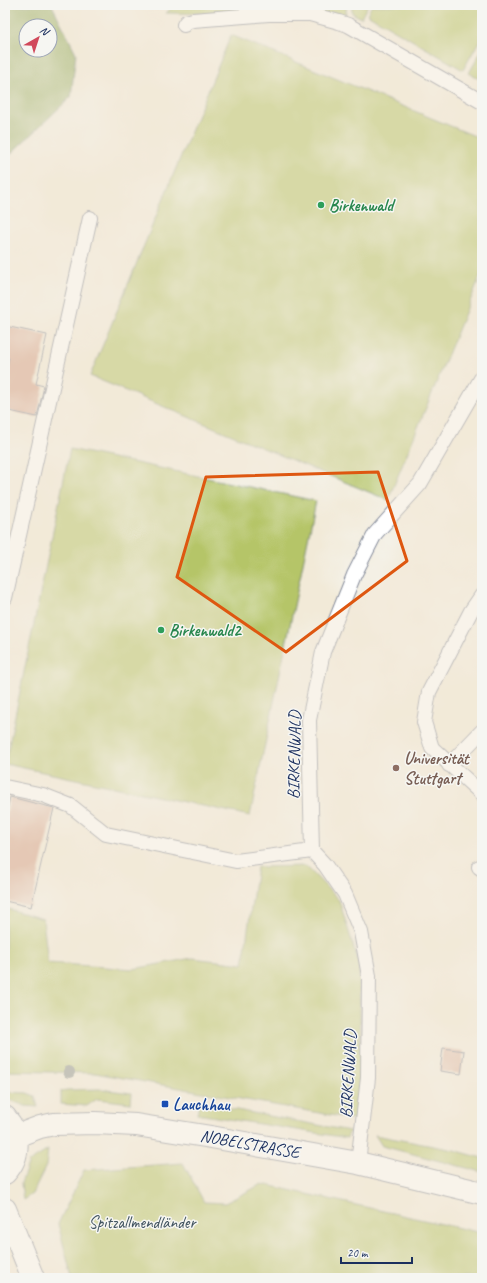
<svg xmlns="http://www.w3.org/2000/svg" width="487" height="1283" viewBox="0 0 487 1283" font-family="Caveat,sans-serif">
<rect width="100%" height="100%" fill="#f6f6f2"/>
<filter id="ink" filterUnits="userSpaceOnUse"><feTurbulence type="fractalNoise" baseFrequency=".025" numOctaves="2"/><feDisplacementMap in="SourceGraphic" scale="8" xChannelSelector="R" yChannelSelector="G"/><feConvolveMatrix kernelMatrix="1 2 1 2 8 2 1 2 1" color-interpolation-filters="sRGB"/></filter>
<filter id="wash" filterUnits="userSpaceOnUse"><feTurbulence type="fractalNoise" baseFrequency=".012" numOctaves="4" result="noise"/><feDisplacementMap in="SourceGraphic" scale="16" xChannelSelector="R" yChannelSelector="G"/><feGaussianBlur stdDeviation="0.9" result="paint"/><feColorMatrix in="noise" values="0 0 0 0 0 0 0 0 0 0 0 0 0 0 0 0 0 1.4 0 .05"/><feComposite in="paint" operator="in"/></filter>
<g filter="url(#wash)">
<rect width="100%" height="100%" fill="#f2ead8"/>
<path fill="#b5c568" stroke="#687a63" d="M175 5H347L345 17 166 13Z
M352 5H368L361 18 352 13Z
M372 5H482V36L463 70 367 14Z
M231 35 482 139V272L388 500 90 376Z
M482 50V81L469 73Z
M70 449 316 501 250 816 5 764Z
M306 866 339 900 359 964 361 1047 358 1120 95 1073 5 1071V908L43 919 48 963 133 969 192 958 243 964 257 867Z
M99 1089 132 1093 131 1103 97 1099 87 1106 61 1104V1091L67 1090Z
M5 1092 27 1093 35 1096 38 1107 25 1106 5 1098Z
M199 1103 350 1131 347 1138 197 1114Z
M375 1135 454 1150 482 1158V1172L382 1146Z
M48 1150 46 1166 32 1194 23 1200 21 1183 29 1162Z
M183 1163 204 1202 225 1203 262 1184 482 1233V1278H72L58 1224 84 1170Z"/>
<path fill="#90aa5c" stroke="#566c5d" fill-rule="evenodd" d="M5 5H52L76 53 71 97 5 159ZM26 26H50V50H26Z"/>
<g id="blocks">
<path fill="#d5a18a" d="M5 326 47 335 36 384 44 386 37 417 5 410V377L9 358 5 357Z
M10 797 54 808 31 907 5 901V819Z
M443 1048 464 1051 461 1074 440 1071Z"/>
</g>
</g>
<g filter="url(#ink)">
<use href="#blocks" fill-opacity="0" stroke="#868c9b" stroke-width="1"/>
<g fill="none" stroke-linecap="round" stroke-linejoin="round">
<defs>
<path id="lane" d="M184 25 186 22 193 20 269 14H310L339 22 348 25 482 102
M482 595 471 611 429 692 424 722 432 748 482 794
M5 598 90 218
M449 765 482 731
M5 787 43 795 71 806 106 834 236 861 312 851
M479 867 482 869
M358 1163 368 1078 369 976 361 932 345 894 325 865 312 851 309 720 323 652 354 575 375 534 420 484 482 377"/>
<path id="secondary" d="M5 1117C20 1134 21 1156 5 1173
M16 1136 40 1127 54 1124 95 1123 136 1125 211 1137 358 1163 482 1193
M5 1209 33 1278"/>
</defs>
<use href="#lane" stroke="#868c9b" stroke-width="16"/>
<use href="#secondary" stroke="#868c9b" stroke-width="24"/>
<use href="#lane" stroke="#fff" stroke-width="14"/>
<use href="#secondary" stroke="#fff" stroke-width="22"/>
</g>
<circle fill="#919896" cx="69" cy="1072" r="6"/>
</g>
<path d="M0 0H487V1283H0ZM378 472 407 561 286 652 177 577 206 477Z" fill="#f2ead8" fill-opacity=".55" fill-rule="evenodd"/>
<path fill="none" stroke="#de5710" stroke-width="3" stroke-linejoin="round" d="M378 472 407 561 286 652 177 577 206 477Z"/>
<g fill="#2e9e5b" stroke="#f6f6f2" stroke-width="1.5">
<circle cx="321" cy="205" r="4"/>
<circle cx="161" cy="630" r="4"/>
</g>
<circle fill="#8d6e63" stroke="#f6f6f2" stroke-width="1.5" cx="396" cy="768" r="4"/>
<rect fill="#1a4fb4" stroke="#f6f6f2" stroke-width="1.5" x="161" y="1100" width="8" height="8" rx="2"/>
<g text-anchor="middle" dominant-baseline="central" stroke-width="3" stroke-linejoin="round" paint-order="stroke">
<g font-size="17" font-weight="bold" fill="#27864d" stroke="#f6f6f2" text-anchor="start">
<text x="329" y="205">Birkenwald</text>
<text x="169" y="630">Birkenwald2</text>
</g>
<g font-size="17" fill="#1b2f5e" stroke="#f6f6f2">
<text transform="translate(294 755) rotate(-89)">BIRKENWALD</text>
<text transform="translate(348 1074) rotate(-87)">BIRKENWALD</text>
<text transform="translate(250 1144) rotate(10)">NOBELSTRASSE</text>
</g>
<g font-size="17" font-weight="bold" fill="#785e54" stroke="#f6f6f2" text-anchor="start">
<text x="404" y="758">Universität<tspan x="404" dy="20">Stuttgart</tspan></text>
</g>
<g font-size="17" font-weight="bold" fill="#164399" stroke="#f6f6f2" text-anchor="start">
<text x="173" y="1104">Lauchhau</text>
</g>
<g font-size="17" fill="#425460" stroke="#f6f6f2">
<text x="142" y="1222">Spitzallmendländer</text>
</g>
</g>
<rect width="487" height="1283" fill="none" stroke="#f6f6f2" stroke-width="20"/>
<g transform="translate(38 38) rotate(39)"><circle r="19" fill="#f6f6f2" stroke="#9ea6b7"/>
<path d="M0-3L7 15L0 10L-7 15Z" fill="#d1495b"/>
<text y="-6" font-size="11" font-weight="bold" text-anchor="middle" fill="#1b2f5e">N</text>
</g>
<path d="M341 1257v6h71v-6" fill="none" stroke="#1b2f5e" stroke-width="2"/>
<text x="347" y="1257" font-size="12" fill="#1b2f5e" stroke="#f6f6f2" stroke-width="3" paint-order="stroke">20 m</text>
</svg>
